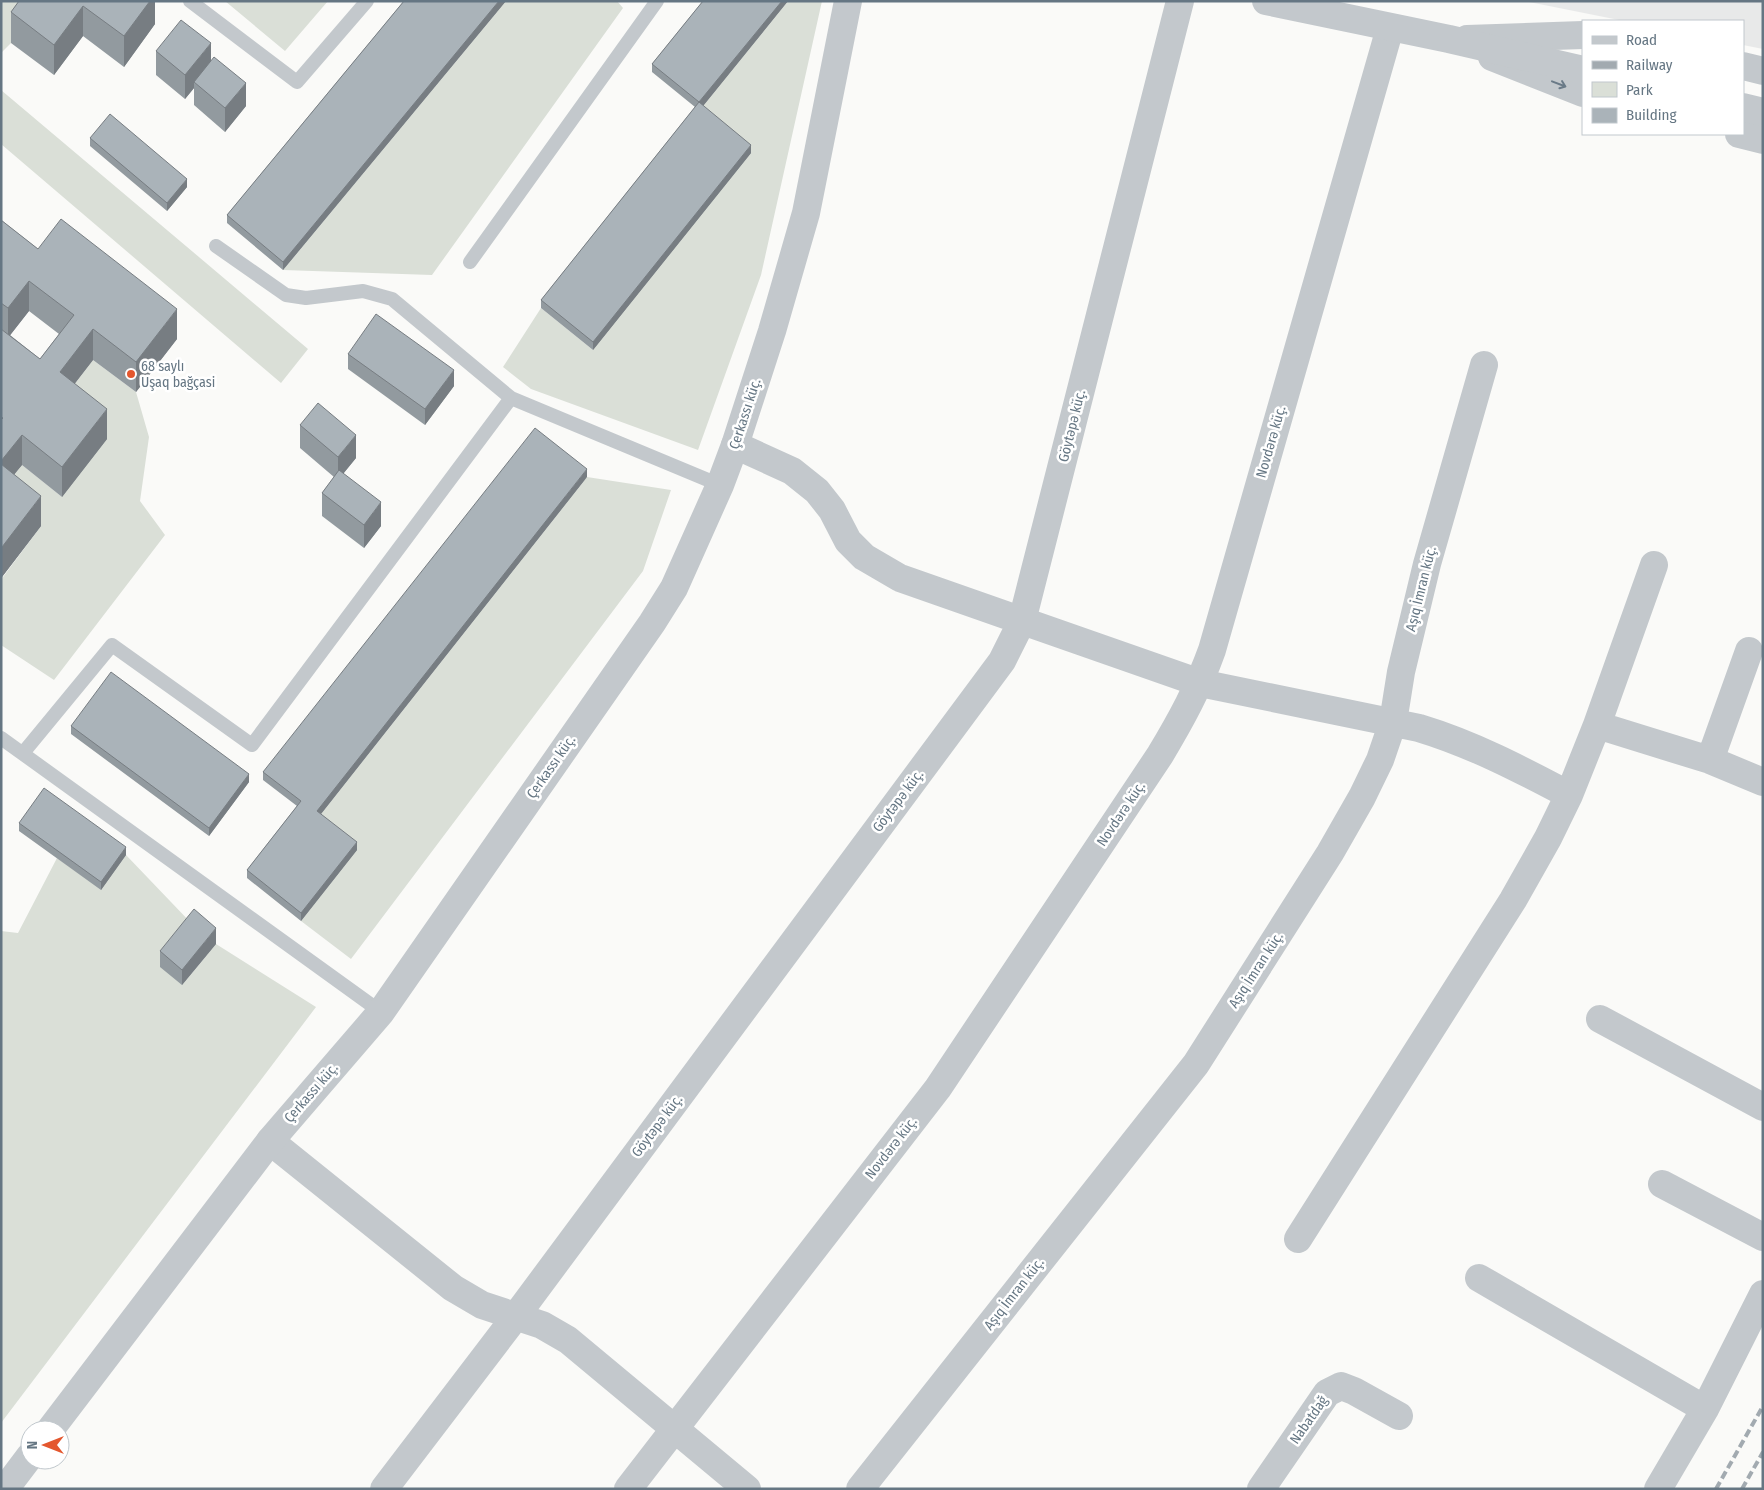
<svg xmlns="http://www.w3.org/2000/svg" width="1764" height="1490" viewBox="0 0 1764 1490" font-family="'Fira Sans Condensed',sans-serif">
<rect width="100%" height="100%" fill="#fafaf8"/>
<path fill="#e8e9e9" d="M1524 1H1763V49L1743 45V21H1624Z"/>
<path fill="#dadfd7" d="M1 1H40L11 43 1 53Z
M225 1H328L285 51Z
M506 1H617L623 8 432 275 283 270Z
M788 1H822L761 275 698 450 531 389 503 367 541 308 593 350 699 111Z
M1 90 308 349 281 383 1 144Z
M93 360 136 392 149 437 140 501 165 535 54 680 1 645V576L3 577 41 526 1 491 22 465 62 497 60 403Z
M587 477 671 490 643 571 351 959 301 921 356 850 317 819Z
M126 855 193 925 182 985 216 944 316 1007 1 1423V931L18 933 57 858 101 889Z"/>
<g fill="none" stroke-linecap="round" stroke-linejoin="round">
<path stroke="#c3c8cc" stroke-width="14" d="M190 1 297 82 367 1
M216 246 286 295 306 298 363 291 392 299 511 398
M470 262 657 1
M1 738 381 1012
M23 753 112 645 252 745 511 398 720 485"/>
<path stroke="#c3c8cc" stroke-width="28" d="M1467 39 1583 35
M1492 57 1583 93
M1743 66 1763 71
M1739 134 1763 140
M735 445 792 471 817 491 832 510 848 541 864 557 900 578 1200 683 1419 728C1472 744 1520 769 1569 795
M1597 725 1710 760 1763 782
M1710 760 1749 651
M1600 1019 1763 1107
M270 1141 453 1288 482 1305 542 1325 568 1340 747 1489
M1662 1184 1763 1237
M1298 1239 1513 900 1548 838 1569 795 1597 725 1654 565
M1479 1278 1705 1409
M384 1489 516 1316 1002 661 1022 621 1180 1
M628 1489 938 1088 1160 755C1181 720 1198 689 1212 650L1390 28
M860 1489 1196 1064 1330 853 1362 797 1380 760 1393 722 1401 672 1427 564 1484 365
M1261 1489 1327 1393 1341 1386 1354 1391 1399 1416
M1658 1489 1705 1409 1763 1294"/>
<path stroke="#c3c8cc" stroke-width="28" d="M1266 1 1449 39 1583 70
M1743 107 1763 112
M50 1430 270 1141 381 1012 652 623 674 588 720 485 735 445 772 331 806 213 848 1
M5 1489 30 1456"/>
<path stroke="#a2aab0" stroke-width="4" stroke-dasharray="8 4" stroke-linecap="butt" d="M1716 1489 1763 1406
M1742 1489 1763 1452"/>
</g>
<path fill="#929a9f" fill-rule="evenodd" d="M19 1H155V24L124 67 83 36 54 75 11 43V12Z
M404 1H506L283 270 227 223V215Z
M703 1H788L703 106 751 153 593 350 541 308V300L695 107 652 72V64Z
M156 51 211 62 246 106 225 132 194 105V88L185 99 156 75Z
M90 138 187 187 167 211 90 146Z
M1 220 38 249 177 339 136 392 93 360 74 384 107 439 62 497 22 465 14 474 41 526 2 577 1 576ZM29 311 59 334 40 359 10 335Z
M348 354 454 386 425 425 348 369Z
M300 425 356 458 343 474 381 526 364 548 322 516V493L334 477 300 448Z
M587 477 321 814 357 850 301 921 247 878V870L297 806 263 780V772Z
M71 726 249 782 209 836 71 734Z
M19 823 126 855 101 890 19 831Z
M216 944 182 985 160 967V951Z"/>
<path fill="#777d82" d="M150 1H155V24L124 67V36Z
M499 1H506L283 270V262Z
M782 1H788L699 111V102Z
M83 6V36L54 75V45Z
M211 43V67L194 82V88L185 99V75Z
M246 83V106L225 132V108Z
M751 145V153L593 350V342Z
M187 179V187L167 211V203Z
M29 281V311L8 338V308Z
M177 309V339L136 392V362Z
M93 329V360L60 403V372Z
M454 370V386L425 425V409Z
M107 409V439L62 497V467Z
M22 435V465L1 491V461Z
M356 435V458L338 480V457Z
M587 469V477L317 819V811Z
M41 496V526L2 577V547Z
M381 502V526L364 548V525Z
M249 774V782L209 836V828Z
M357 842V850L301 921V913Z
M126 847V855L101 890V882Z
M216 928V944L182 985V970Z"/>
<path fill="#aab3b9" stroke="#777d82" d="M19 1H150L124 36 83 6 54 45 11 12Z
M404 1H499L283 262 227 215Z
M703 1H782L699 102 652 64Z
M181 20 211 43 185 75 156 51Z
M214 57 246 83 225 108 194 82Z
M699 102 751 145 593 342 541 300Z
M110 114 187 179 167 203 90 138Z
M61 219 177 309 136 362 93 329 60 372 107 409 62 467 22 435 1 461V420L3 418 1 417V329L40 359 74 315 29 281 8 308 1 303V220L38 249Z
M376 314 454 370 425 409 348 354Z
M318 403 356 435 338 457 300 425Z
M535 428 587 469 317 811 357 842 301 913 247 870 301 801 263 772Z
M1 464 41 496 2 547 1 546Z
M339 470 381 502 364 525 322 493Z
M111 672 249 774 209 828 71 726Z
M44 788 126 847 101 882 19 823Z
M194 909 216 928 182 970 160 951Z"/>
<defs><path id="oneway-shaft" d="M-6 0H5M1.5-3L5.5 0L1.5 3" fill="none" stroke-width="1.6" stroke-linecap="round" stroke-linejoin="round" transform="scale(1.25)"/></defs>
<use stroke="#6a7a87" href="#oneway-shaft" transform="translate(1559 84) rotate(21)"/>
<circle fill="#e4572e" stroke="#fff" stroke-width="2" cx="131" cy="374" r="5"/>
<g text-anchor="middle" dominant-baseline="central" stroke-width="5" stroke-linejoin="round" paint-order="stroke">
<g font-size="14" fill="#657683" stroke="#fff" text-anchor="start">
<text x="141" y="366">68 saylı<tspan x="141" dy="16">Uşaq bağçasi</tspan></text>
</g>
<g font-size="14" fill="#657683" stroke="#fff">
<text transform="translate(745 414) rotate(-72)">Çerkassı küç.</text>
<text transform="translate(1072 426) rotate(-76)">Göytəpə küç.</text>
<text transform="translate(1271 442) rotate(-74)">Novdərə küç.</text>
<text transform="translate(1421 589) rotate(-76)">Aşıq İmran küç.</text>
<text transform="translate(551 767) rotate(-55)">Çerkassı küç.</text>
<text transform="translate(898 801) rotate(-53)">Göytəpə küç.</text>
<text transform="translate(1121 814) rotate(-56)">Novdərə küç.</text>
<text transform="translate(1256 970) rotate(-57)">Aşıq İmran küç.</text>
<text transform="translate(311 1093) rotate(-49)">Çerkassı küç.</text>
<text transform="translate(657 1126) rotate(-53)">Göytəpə küç.</text>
<text transform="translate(891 1148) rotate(-52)">Novdərə küç.</text>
<text transform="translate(1014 1294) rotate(-52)">Aşıq İmran küç.</text>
<text transform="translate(1309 1420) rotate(-55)">Nabatdağ</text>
</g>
</g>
<rect width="1764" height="1490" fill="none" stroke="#657683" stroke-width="5"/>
<rect x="1582" y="20" width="162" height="115" fill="#ffffff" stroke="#c1c8cd"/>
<rect x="1592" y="36" width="25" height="8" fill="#c3c8cc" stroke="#c1c8cd"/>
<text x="1626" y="45" font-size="15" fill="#657683">Road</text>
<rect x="1592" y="61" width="25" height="8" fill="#a2aab0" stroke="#c1c8cd"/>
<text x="1626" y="70" font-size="15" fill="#657683">Railway</text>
<rect x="1592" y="82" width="25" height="15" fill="#dadfd7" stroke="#c1c8cd"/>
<text x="1626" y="95" font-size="15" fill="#657683">Park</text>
<rect x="1592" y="108" width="25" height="15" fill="#aab3b9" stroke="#c1c8cd"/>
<text x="1626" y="120" font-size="15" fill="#657683">Building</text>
<g transform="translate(45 1445) rotate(270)"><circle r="24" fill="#ffffff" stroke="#c1c8cd"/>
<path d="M0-4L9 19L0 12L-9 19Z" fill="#e4572e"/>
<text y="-8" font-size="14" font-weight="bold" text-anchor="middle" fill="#657683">N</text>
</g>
</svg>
